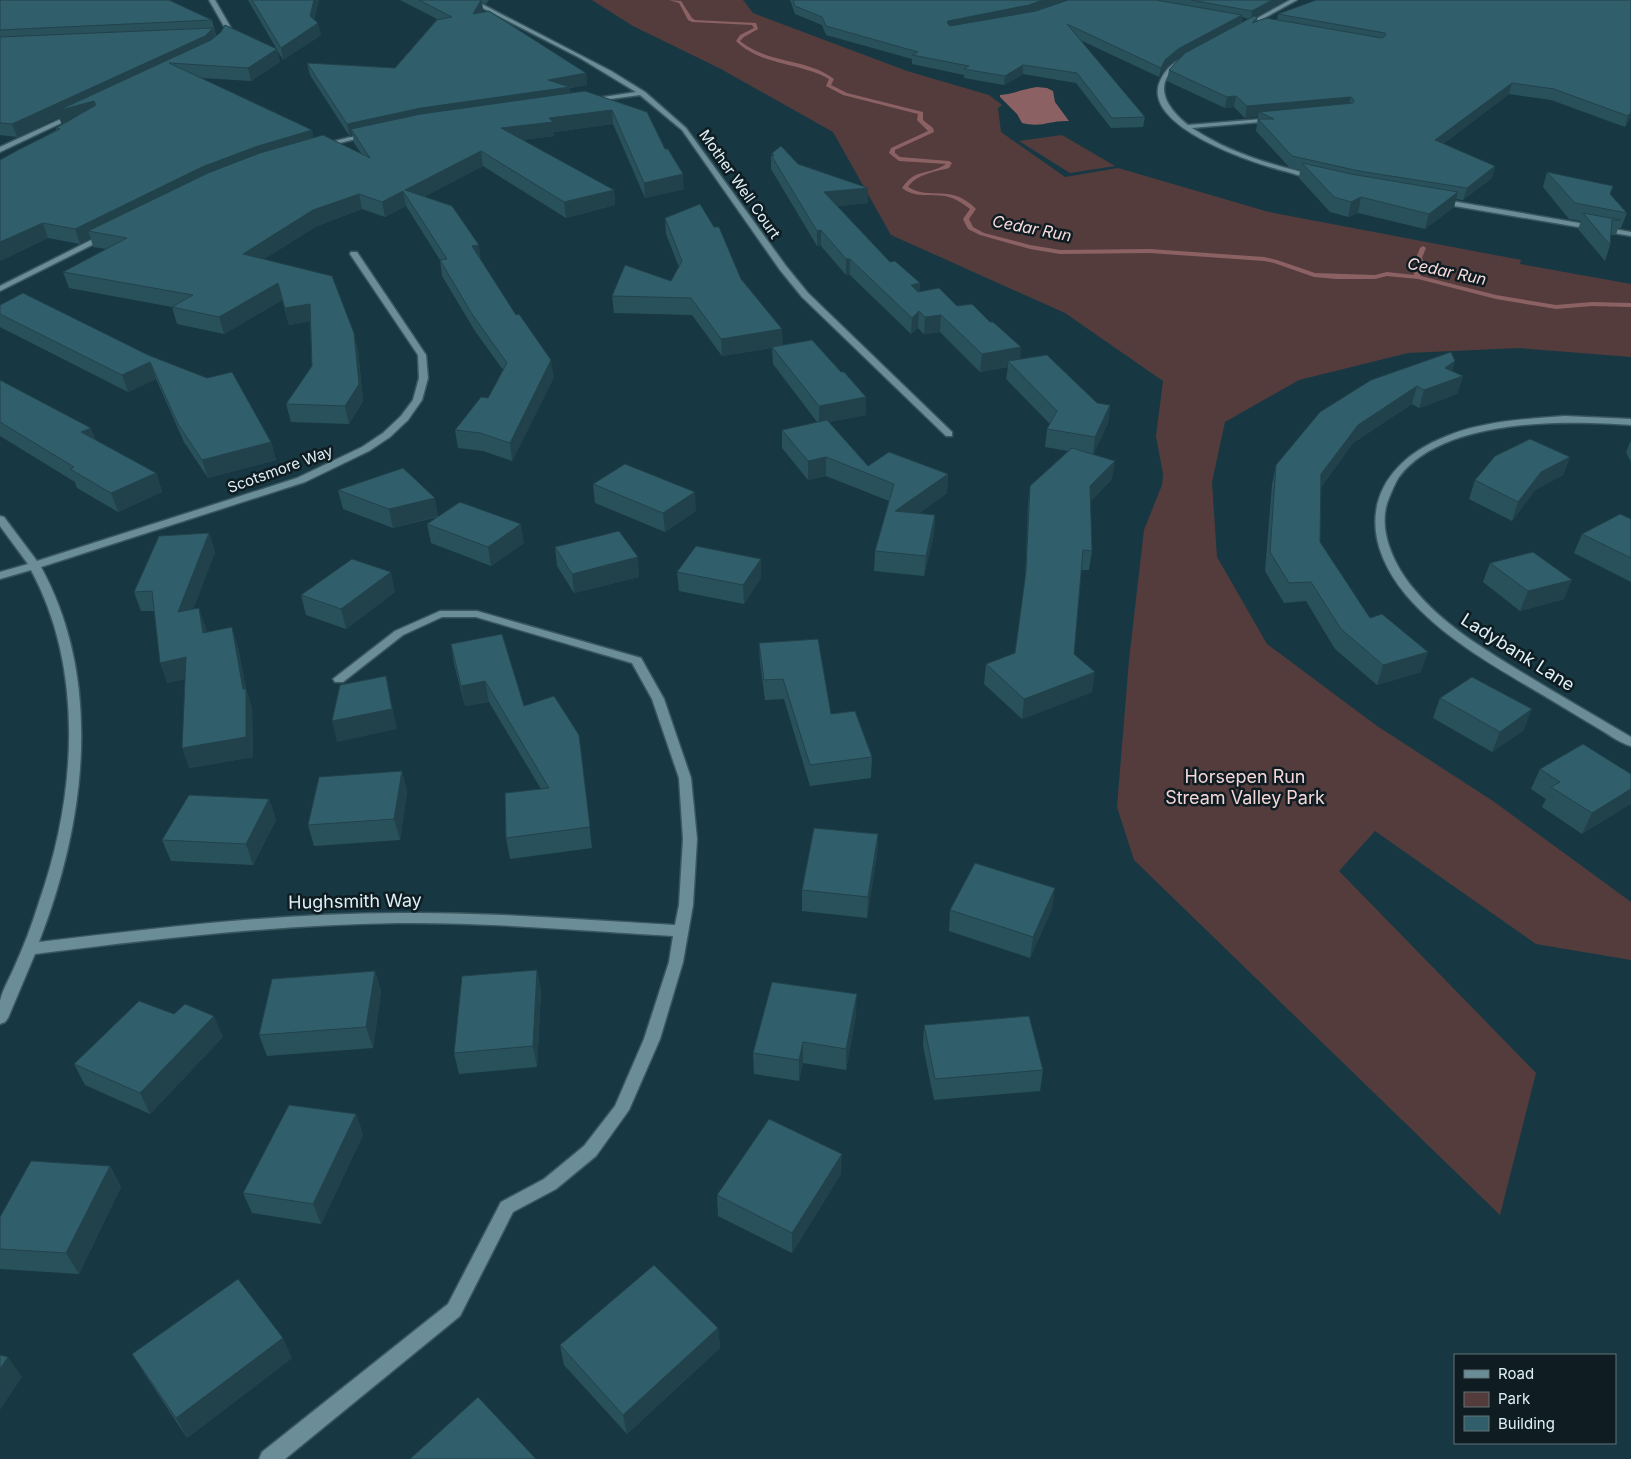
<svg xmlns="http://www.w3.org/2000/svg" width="1631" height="1459" viewBox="0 0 1631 1459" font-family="Inter,sans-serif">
<rect width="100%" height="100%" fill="#173842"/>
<path fill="#543c3d" d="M592 0H743L753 13 907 71 989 95 1002 105 998 108 1001 132 1065 177 1118 168 1269 212 1521 260 1520 264 1631 284V357L1519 348 1408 353 1299 380 1225 422 1212 482 1217 557 1267 644 1377 726 1493 801 1631 902V960L1536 944 1375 831 1339 871 1536 1073 1500 1215 1134 860 1117 807 1129 660 1144 530 1162 485 1163 474 1156 436 1163 381 1065 313 891 235 833 132 721 69 633 26Z
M1062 135 1115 166 1070 173 1019 141Z"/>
<path fill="#8b6163" d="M1037 87 1047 88 1053 91 1055 102 1069 121C1050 120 1042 128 1022 123L1017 114 1000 97V95C1013 94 1023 89 1037 87Z"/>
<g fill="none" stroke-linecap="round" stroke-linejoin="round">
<path fill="#8b6163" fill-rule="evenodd" d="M669 0 681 1 692 18 695 20 756 23 758 29 744 37 740 41C770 65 807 58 834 79L831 85 847 93 923 112V120L933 128 934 132 895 150V153L900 157 949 161 952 163 949 168C934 172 917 174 908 187 931 201 951 183 976 209L969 219 973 227 984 233 1030 245 1060 250 1150 249 1264 257 1277 260 1315 273 1375 275 1387 272 1414 275 1412 269 1419 264 1416 258 1420 248 1423 246 1426 248 1422 258 1425 265 1418 270 1421 276 1496 295 1556 305 1592 302 1631 303V307L1592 306 1556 309 1496 299 1418 279 1387 276 1375 279H1336L1314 277 1274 263 1264 261 1150 253 1060 254 1030 249 980 235 968 229 963 219 970 209C962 203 955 198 945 196 930 194 915 198 902 188 916 167 929 176 946 164L899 161 889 153 891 148 928 131 917 120 918 114 843 95 826 86 829 79C800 62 761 66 736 41L740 35 754 28 752 25 692 22 688 20 679 3Z"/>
<defs>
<path id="minor" d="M209 0H215L231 28 224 42 219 41 225 28Z
M467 0H474L611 71 645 92 686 128 786 266 808 293 952 432V436H946L802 297 780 270 682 130 640 95 588 102 590 99 636 92 580 58Z
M1290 0H1297L1246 28 1241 27Z
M1182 58 1185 60C1180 65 1173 68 1169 74 1155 93 1173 113 1188 125L1275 118 1273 121 1192 128C1231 154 1273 165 1317 176V178C1308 179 1297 175 1288 172 1258 165 1136 126 1161 79 1165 70 1173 63 1182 58Z
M74 113 76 116 0 152V147Z
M370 132 372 133V135L319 148 316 146Z
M1440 199 1631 232V236L1437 203V199Z
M105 233 112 235 0 291V286Z
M351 252H357L426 355 428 378 422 400 408 420 390 437 369 451 305 482 41 567C104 682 85 824 39 942 159 928 279 913 400 913 492 912 584 920 675 925L679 905 683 839 679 778 652 699 632 663 476 617H442L403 635 343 682H335L333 679 395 631 440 611H477L641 658 664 699 691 778 697 839 693 905 683 962 660 1039 629 1110 596 1156 556 1189 513 1212 460 1316 285 1459H259L262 1452 448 1304 501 1202 544 1179 584 1146 615 1106 644 1039 669 962 673 936C581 931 489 922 397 923 275 925 155 939 35 954L8 1018 5 1022 0 1024C0 1017 0 1008 0 1001 2 991 9 979 13 970 23 948 32 925 39 902 76 797 85 670 31 570L0 579V572L28 564 0 526V516L4 517 37 561 297 478 362 447 383 433 401 416 413 400 419 378 418 355 350 254Z
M1565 416 1631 419V425C1566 420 1443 418 1399 477 1395 483 1392 491 1389 498 1376 528 1394 565 1413 588 1443 625 1484 649 1523 673 1559 695 1595 716 1631 737V746C1620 743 1611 736 1601 730 1579 717 1558 704 1536 691 1490 664 1441 636 1406 595 1353 531 1370 466 1447 436 1484 421 1526 419 1565 416Z"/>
</defs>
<use href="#minor" stroke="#3a565e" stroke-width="3"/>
<use href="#minor" fill="#6a8d98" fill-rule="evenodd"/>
</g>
<path fill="#29515c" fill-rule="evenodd" d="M0 0 212 20 216 36 277 49 280 62 251 81 201 78 312 130 313 138 361 153 354 143 353 136 350 137 310 75 307 63 395 68 437 19 400 0H489L486 4 482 2 483 10 482 12 586 73 587 85 570 88V93L647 112 684 189 645 198 613 124 554 132V136L522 140 614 190 615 205 566 218 483 166 425 196 481 260 554 377 512 461 483 451 458 448 455 430 488 398 503 370 475 331 442 276 440 260 406 206 385 217 362 209 317 226 264 259 358 350 363 401 349 424 291 422 286 404 312 366 310 321 289 325 282 300 224 334 177 324 172 307 69 288 63 272 106 249 93 247 91 239 80 244 48 238 0 261V160L56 130V128L62 125 59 117 17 137 0 135Z
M248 0H319L314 20 321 35 283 60Z
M790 0H1065L1034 11 1068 0H1284L1281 3 1256 16 1258 21 1277 20 1278 14 1631 0V117L1625 127 1551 100 1509 94 1443 144 1495 166 1492 178 1463 200 1456 199 1454 207 1425 229 1358 213 1348 217 1330 212 1299 178 1300 170 1290 168 1256 131 1258 116 1245 118 1234 107 1225 108 1167 81 1169 70 1182 55 1177 58 1164 70 1159 77 1080 40 1145 117 1143 127 1111 128 1076 83 1023 74 1004 85 964 78V75L912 64V59L826 35 822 25 795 14ZM1242 17 1249 19 1241 23Z
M772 153 798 164 868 188V203L837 206 890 262 920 283 919 291 957 306 1020 359 1097 403 1110 405 1108 423 1093 454 1112 479 1090 502 1092 551 1089 570H1081L1074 654 1092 692 1022 719 984 684 986 664 1015 653 1025 584 1028 505 1030 486 1068 451 1045 447 1047 429 1050 424 1006 379 1008 367 980 372 940 332 924 334 918 328 911 334 850 275H846L821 246H817L771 169V155H772Z
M1547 172 1610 195 1627 213 1621 228H1618L1616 235H1611L1610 245 1605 261 1578 229 1581 221 1569 219 1543 187Z
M665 218 741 279 783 345 841 372 866 397V415L829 422 868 466 948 474 947 493 918 514 935 515 934 534 924 576 874 571 875 551 889 501 826 476 808 480 782 448V430L817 422 773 364 772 348 722 356 692 315 614 313 612 296 671 281 679 267 666 234Z
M0 305 148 355 271 442 276 460 208 478 184 442 156 379 128 392 0 327Z
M1455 361 1452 371 1463 376 1457 394 1419 408 1412 404 1353 443 1321 487 1320 542 1370 618 1421 672 1377 685 1335 649 1306 601 1284 603 1265 571 1272 484 1276 465Z
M0 380 95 440 156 473 162 492 118 512 77 488 75 482 0 436Z
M1631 440V462L1626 452Z
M1570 457 1563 475 1535 490 1512 521 1469 499 1475 480Z
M593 484 696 511 665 532 595 503Z
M338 490 438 516 524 543 491 566 431 543 427 524 437 517 393 528 343 509Z
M1631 519V582L1574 553 1582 534Z
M209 533 215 552 193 609 206 628V632L238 647 246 689 252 709 253 757 189 768 185 679 167 683 154 611H141L134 592Z
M555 547 639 577 574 593 557 566Z
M1490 563 1564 599 1520 611 1483 582Z
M677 572 761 578 744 604 679 591Z
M395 592 346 629 306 615 301 595Z
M759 643 831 714 872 757 871 778 810 786 784 699 765 700 760 663Z
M451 644 524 706 579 735 592 848 510 859 506 838 541 789 489 702 465 706 454 664Z
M1440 698 1524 730 1492 752 1433 718Z
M1540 769 1631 774 1582 834 1542 807 1546 799 1531 789Z
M402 771 407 792 400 840 314 846 308 825Z
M269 799 276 820 253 865 171 861 162 840Z
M878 834 877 854 867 918 802 911V890Z
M1052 909 1030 958 949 931 950 910Z
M537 970 541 991 537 1067 459 1074 454 1053Z
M375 971 381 992 373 1048 267 1056 259 1035Z
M856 1015 846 1070 803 1063 799 1081 754 1074 753 1053Z
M924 1025 1043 1070 1040 1091 934 1100 923 1046Z
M223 1037 150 1114 85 1085 74 1064Z
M356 1114 363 1135 321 1224 252 1213 243 1193Z
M110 1166 121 1187 79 1274 0 1269V1217Z
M841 1174 792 1253 718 1216 717 1195Z
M718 1328 720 1348 627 1434 564 1365 560 1345Z
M132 1354 292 1358 187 1438 144 1373Z"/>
<path fill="#22424b" d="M314 0H319L312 27 310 16Z
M481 0 483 10 474 25 473 14Z
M1043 0H1065L1028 13 948 29 947 23 948 21Z
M1272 0H1284L1281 3 1251 19 1252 11Z
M1242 15 1240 24 1177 58 1164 70 1159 77 1161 68 1165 60 1178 49Z
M318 23 321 35 283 60 281 48Z
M213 28 216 39 94 101 98 115 62 125 59 117 17 137 12 124Z
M277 49 280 62 251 81 248 68Z
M1023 65V74L1004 85 1005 76Z
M586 73 587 85 570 88 571 99 351 129 353 136 350 137 347 124 548 80Z
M1512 83 1509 94 1432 152 1435 140Z
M1236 96 1234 107 1225 108 1227 97Z
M1351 97 1348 108 1259 112 1258 116 1245 118 1247 106Z
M612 110 613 124 554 132V136L503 142 501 128 549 118Z
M1631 112V117L1625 127 1628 116Z
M312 130 315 144 88 231 91 239 80 244 75 229 202 167 255 147Z
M481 151 483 166 411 204 405 190Z
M1495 166 1492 178 1463 200 1467 188Z
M683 174 684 189 645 198 644 183Z
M868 188V203L824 208V192Z
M614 190 615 205 566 218 564 202Z
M403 191 406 206 385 217 382 202Z
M1458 192 1454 207 1425 229 1429 214Z
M359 194 362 209 317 226 247 270 243 254 313 210Z
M1361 197 1358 213 1348 217 1351 202Z
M43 223 48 238 0 261V242Z
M821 230V246H817V231Z
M479 245 481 261 472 246Z
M846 259H850V275H846Z
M278 283 282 300 224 334 219 317Z
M920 283 919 300 911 285Z
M310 304 314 321 289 325 285 308Z
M919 311 918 328 911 334 912 318Z
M941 315 940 332 924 334 925 317Z
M782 329 783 346 722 356 721 339Z
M354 333 358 350 363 401 349 424 345 406Z
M1021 347 1020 364 1008 361V367L980 372 982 354Z
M551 360 554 377 512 461 510 443Z
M1455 361 1450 378 1463 376 1457 394 1419 408 1424 390 1445 368Z
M150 362 156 379 128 392 122 375Z
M1417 386 1412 404 1353 443 1316 493 1321 474 1358 425Z
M866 397V415L819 424V406Z
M1110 405 1108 423 1093 456 1095 437Z
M91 428 98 446 81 432Z
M271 442 276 460 208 478 202 460Z
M826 457V476L808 480V461Z
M1570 457 1563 475 1535 490 1512 521 1518 502 1541 472Z
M1115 461 1112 479 1087 505 1090 486Z
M156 473 162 492 118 512 111 493Z
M948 474 947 493 895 530V511Z
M695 492 696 511 665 532 663 513Z
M435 498 438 516 393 528 389 509Z
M935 515 934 534 924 576 926 556Z
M521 524 524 543 491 566 488 547Z
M209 533 215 552 185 632 178 612Z
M638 557 639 577 574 593 572 574Z
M761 559V578L744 604 743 585Z
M391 572 395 592 346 629 341 609Z
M1572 580 1564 599 1520 611 1528 591Z
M199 608 206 628 210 653 203 633Z
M232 627 238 647 246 689 252 709 253 757 189 768 182 748 243 689Z
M1428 652 1421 672 1377 685 1383 665Z
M186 657 193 677 167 683 160 663Z
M1095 672 1092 692 1022 719 1024 699Z
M386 676 397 729 337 742 332 721Z
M485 681 489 702 465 706 461 686Z
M1532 709 1524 730 1492 752 1500 732Z
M579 735 582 755 592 848 590 827Z
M402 771 407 792 400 840 394 819Z
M1631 789V804L1582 834 1592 813Z
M269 799 276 820 253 865 246 844Z
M878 834 877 854 867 918 868 897Z
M1055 888 1052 909 1030 958 1033 937Z
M537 970 541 991 537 1067 533 1046Z
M375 971 381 992 373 1048 366 1027Z
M857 994 856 1015 846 1070V1049Z
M214 1016 223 1037 150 1114 140 1093Z
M803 1042V1063L799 1081V1060Z
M356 1114 363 1135 321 1224 313 1204Z
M842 1154 841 1174 792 1253V1233Z
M110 1166 121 1187 79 1274 66 1253Z
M718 1328 720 1348 627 1434 623 1415Z
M283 1338 292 1358 187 1438 176 1418Z
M8 1357 22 1377 0 1410V1369Z"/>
<path fill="#305e6b" stroke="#22424b" d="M0 0H169L212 20 0 30Z
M252 0H314L310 16 318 23 281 48Z
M419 0H481L473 14 489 11 586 73 548 80 570 87 421 108 347 124 307 63 395 68 437 20 452 17Z
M793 0H1043L1029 5 948 21 947 23 950 26 1036 11 1068 0H1156L1242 15 1178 49 1165 60 1161 68 1067 24 1145 117 1112 118 1077 73 1023 65 1005 76 964 69 969 66 912 55 918 52 826 26 822 17 795 6Z
M1191 0H1272L1252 11Z
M1316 0H1631V112L1628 116 1554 89 1512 83 1435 140 1495 166 1467 188 1359 171 1292 156 1258 119H1274L1259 112 1353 103 1354 100 1351 97 1247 106 1236 96 1227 97 1169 70 1185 53 1254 16 1258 17 1252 23 1266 18 1382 38 1386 35 1385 33 1278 14Z
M225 25 277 49 248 68 169 63 312 130 255 147 202 167 75 229 43 223 0 242V160L18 150 60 129 56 128 96 105 94 101 57 111 211 40 221 32Z
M213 28 205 36 12 124 0 123V37Z
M585 91 647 112 665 149H668L683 174 644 183 612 110 549 118 553 122 501 128 614 190 564 202 481 151 405 190 452 206 479 245 472 246 516 315 519 314 551 360 510 443 480 433 455 430 481 397 488 398 507 363 472 314 440 260 447 259 403 191 382 202 359 194 313 210 243 254 332 276 354 333 359 384 345 406 286 404 312 366 310 304 285 308 278 283 219 317 172 307 193 295 63 272 127 238 88 231 208 173 260 153 323 135 370 158 351 129 421 114Z
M781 146 798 164 868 188 824 192 890 262 895 261 920 283 911 285 918 292 939 288 957 306 972 304 990 322H993L1021 347 982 354 941 315 925 317 919 311 912 318 850 259H846L821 230 817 231 771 155 774 156 772 153Z
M1302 163 1351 174 1458 192 1429 214 1361 197 1351 202 1334 197Z
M1547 172 1613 186 1610 194 1627 213 1575 203Z
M700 204 714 227H719L741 279 782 329 721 339 691 298 612 296 625 265 671 281 682 261 665 218Z
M1583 213 1621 220H1612L1610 245Z
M23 293 148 355 207 378 232 372 271 442 202 460 178 424 150 362 122 375 0 314V305Z
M812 340 841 372H844L866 397 819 406 772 347Z
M1451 352 1455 361 1445 368 1463 376 1424 390 1417 386 1358 425 1321 474 1320 542 1370 618 1382 614 1428 652 1383 665 1341 629 1311 582 1289 583 1270 552 1276 465 1320 412 1371 380Z
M1047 355 1097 403 1110 405 1095 437 1047 429 1057 411 1008 361Z
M0 380 91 428 81 432 156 473 111 493 70 469 74 467 0 422Z
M827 420 868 466 889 452 948 474 895 511 935 515 926 556 875 551 894 484 826 457 808 461 782 430Z
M1530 439 1570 457 1541 472 1518 502 1475 480 1495 456Z
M1072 448 1115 461 1090 486 1092 551 1083 550 1074 654 1095 672 1024 699 986 664 1015 653 1026 571 1030 486Z
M625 464 695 492 663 513 593 484Z
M403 468 435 498 389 509 338 490Z
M460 502 521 524 488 547 427 524Z
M1620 514 1631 519V558L1582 534Z
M619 531 638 557 572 574 555 547Z
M209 533 178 612 199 608 203 633 232 627 243 689H246V737L182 748 186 657 160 663 152 591 134 592 159 536Z
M696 546 761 559 743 585 677 572Z
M1533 552 1572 580 1528 591 1490 563Z
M352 559 391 572 341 609 301 595Z
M502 634 524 706 554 696 579 735 590 827 506 838 505 793 549 788 485 681 461 686 451 644Z
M818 639 831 714 855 711 872 757 810 765 783 679 764 680 759 643Z
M386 676 392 709 332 721 340 685Z
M1472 677 1532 709 1500 732 1440 698Z
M1583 744 1631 774V789L1592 813 1551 787 1560 782 1540 769Z
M402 771 394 819 308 825 319 777Z
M189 795 269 799 246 844 162 840Z
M814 828 878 834 868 897 802 890Z
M975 863 1055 888 1033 937 950 910Z
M537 970 533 1046 454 1053 462 976Z
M375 971 366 1027 259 1035 272 979Z
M772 982 857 994 846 1049 803 1042 799 1060 753 1053Z
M139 1001 174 1014 185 1004 214 1016 140 1093 74 1064Z
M1029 1016 1043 1070 935 1079 924 1025Z
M289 1105 356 1114 313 1204 243 1193Z
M769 1119 842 1154 792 1233 717 1195Z
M31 1161 110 1166 66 1253 0 1249V1217Z
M654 1265 718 1328 623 1415 560 1345Z
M238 1279 283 1338 176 1418 132 1354Z
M0 1355 8 1357 0 1369Z
M478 1397 536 1459H410Z"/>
<g text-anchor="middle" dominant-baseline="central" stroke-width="5" stroke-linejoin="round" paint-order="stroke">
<g font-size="15" fill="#dff1f7" stroke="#0f1d22">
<text transform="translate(740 184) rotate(55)">Mother Well Court</text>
<text transform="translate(280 469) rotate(-20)">Scotsmore Way</text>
</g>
<g font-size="16" font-style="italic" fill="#f9dbdc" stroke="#0f1d22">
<text transform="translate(1032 228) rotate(11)">Cedar Run</text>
<text transform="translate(1447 271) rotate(12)">Cedar Run</text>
</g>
<g font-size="18" fill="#dff1f7" stroke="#0f1d22">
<text transform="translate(1518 652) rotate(32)">Ladybank Lane</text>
<text transform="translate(355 901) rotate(-1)">Hughsmith Way</text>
</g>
<g font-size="18" fill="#f5d7d7" stroke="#0f1d22">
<text x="1245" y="776">Horsepen Run<tspan x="1245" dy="21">Stream Valley Park</tspan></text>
</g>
</g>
<rect x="1454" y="1354" width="162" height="90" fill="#0f1d22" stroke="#627277"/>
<rect x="1464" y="1370" width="25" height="8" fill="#6a8d98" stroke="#627277"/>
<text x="1498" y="1379" font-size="15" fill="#dff1f7">Road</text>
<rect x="1464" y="1392" width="25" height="15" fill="#543c3d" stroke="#627277"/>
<text x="1498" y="1404" font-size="15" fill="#dff1f7">Park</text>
<rect x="1464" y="1416" width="25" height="15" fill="#305e6b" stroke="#627277"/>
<text x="1498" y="1429" font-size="15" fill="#dff1f7">Building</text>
</svg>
